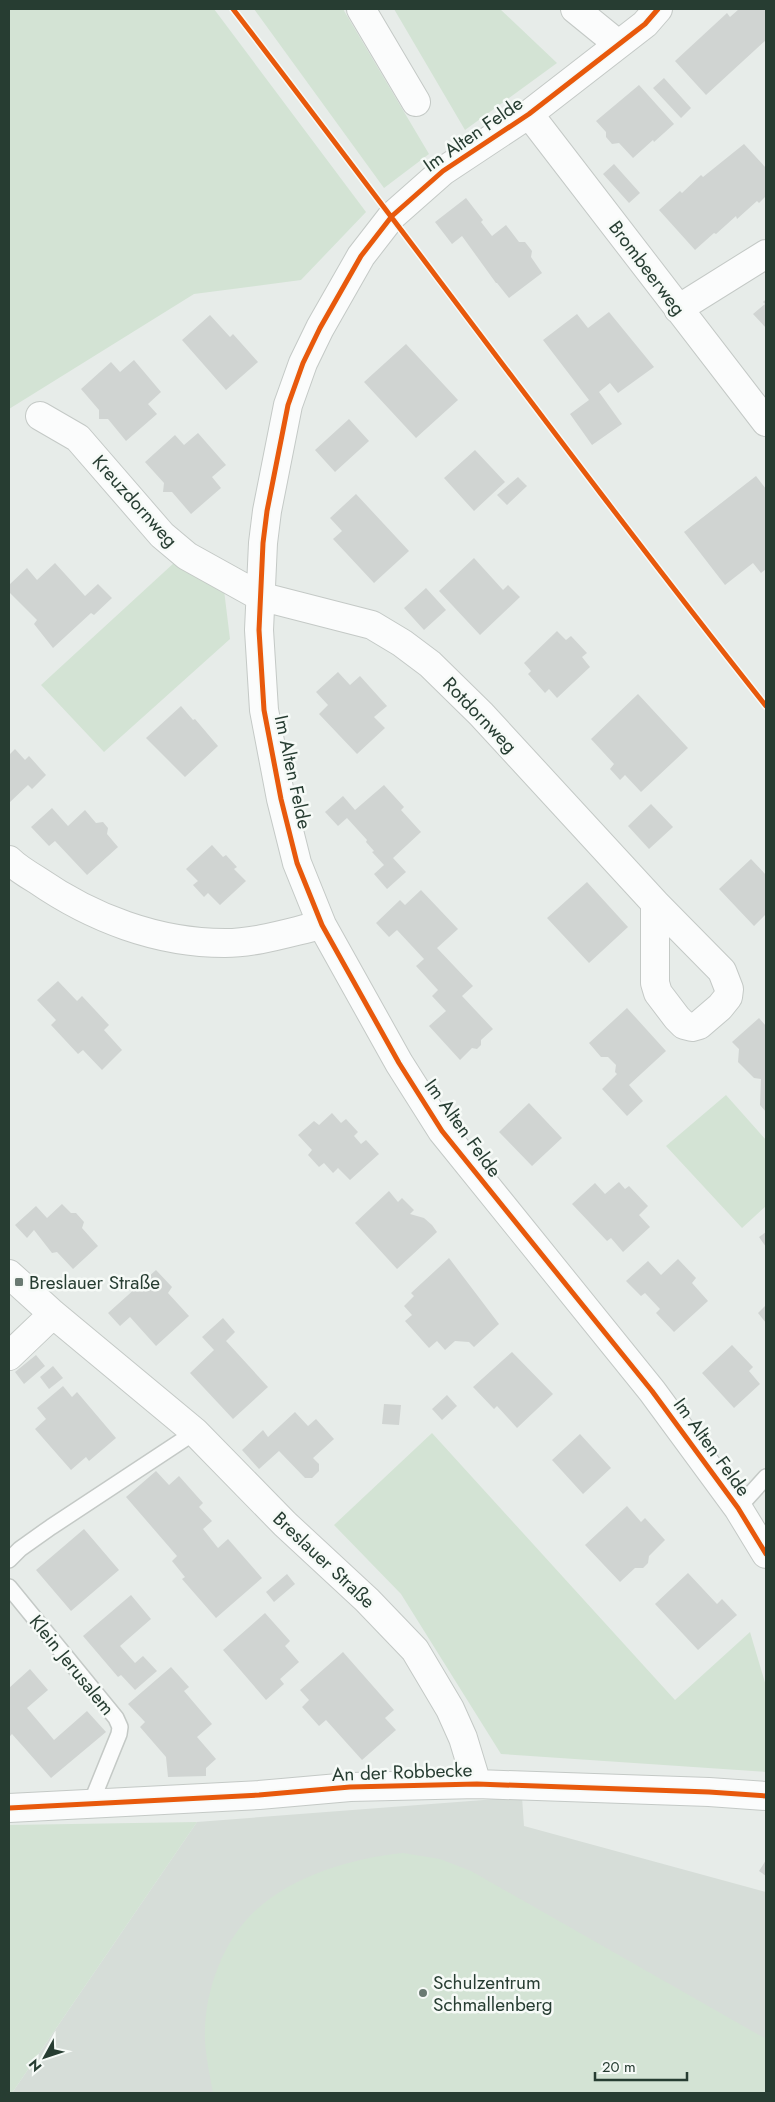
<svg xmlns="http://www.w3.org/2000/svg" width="775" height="2102" viewBox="0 0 775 2102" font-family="Jost,sans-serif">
<rect width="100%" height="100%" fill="#e7ece9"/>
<path fill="#d6ddd8" d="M522 1797 524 1826 766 1892V2093H12L197 1822Z"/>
<path fill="#d3e3d4" d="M9 9H214L366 212 301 280 194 294 9 409Z
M254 9H343L429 154 384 188Z
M394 9H500L557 63 465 130Z
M175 562 224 590 230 639 104 752 41 685Z
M726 1095 766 1140V1206L742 1228 666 1146Z
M432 1433 675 1700 750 1632 766 1686V1772L501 1754 401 1594 334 1525Z
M197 1822 12 2093H9V1825Z
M403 1853 440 1859 471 1871 766 2039V2093H213C210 2076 206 2058 205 2041 203 1995 222 1941 256 1910 294 1875 353 1858 403 1853Z"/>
<path fill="#d0d4d2" d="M739 9H766V40L706 95 675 61 727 13 730 17Z
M664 78 691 108 681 118 653 88Z
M639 85 674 124 654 142 653 140 633 158 619 143 612 144 606 137V132L596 121Z
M744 144 766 168V196L759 203 757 201 737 219 736 216 716 234 714 233 695 250 659 210 680 191 682 193 701 175 703 177Z
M614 164 640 193 629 203 603 174Z
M466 198 483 220 481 222 492 236 506 225 519 242H525L532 251 531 257 542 273 509 298 497 283H496L462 236 452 244 435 222Z
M766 299V328L753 314 765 304 763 302Z
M609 312 654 367 618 393 610 383 599 392 622 424 592 445 570 414 589 400 543 340 577 314 588 328Z
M210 315 230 337 233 334 258 362 226 390 182 340Z
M406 344 458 400 416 438 364 382Z
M134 360 161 392 148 404 157 414 126 441 108 419H99V410L81 389 111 362 120 372Z
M349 419 369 441 335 472 315 450Z
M198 433 226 465 212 477 221 488 191 514 172 492H163L164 483 145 462 175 435 184 445Z
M475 450 505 482 474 511 444 478Z
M756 476 766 489V569L761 573 753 563 725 585 684 532Z
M518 477 527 486 507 505 497 495Z
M356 494 409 551 374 583 333 539 342 531 330 518Z
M474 558 503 590 508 585 520 597 480 635 439 591Z
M55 563 85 596 98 584 112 598 94 615 91 613 53 648 34 624 37 620 9 592V585L27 568 37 580Z
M426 588 446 610 424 630 404 608Z
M557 631 566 640 571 636 587 653 582 657 590 667 557 698 549 689 545 693 528 674 531 671 524 663Z
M338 672 350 685 360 676 387 706 374 717 385 728 357 754 319 714 328 705 316 692Z
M638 694 688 748 641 792 625 775 620 780 610 769 614 764 591 739Z
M181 706 193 720 195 719 218 746 185 777 146 738Z
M15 749 25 760 29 756 46 775 32 789 28 785 9 803V755Z
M384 785 404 807 401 810 421 832 393 858 406 872 387 889 374 874 384 865 372 852 374 851 366 842 367 840 347 818 338 826 325 812 343 796 355 810Z
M651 804 673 827 649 849 628 826Z
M52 808 68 826 85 810 96 823 103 822 108 828 107 834 118 847 87 875 55 841 49 846 31 827Z
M212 845 223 857 226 855 237 867 234 869 246 881 220 905 208 893 204 897 193 885 198 881 186 869Z
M751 859 766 875V914L754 926 719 889Z
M587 882 628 927 589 963 547 918Z
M421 890 458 929 437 948 473 986 462 996 493 1029 481 1040V1045L477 1049 472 1048 460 1060 429 1026 446 1011 432 996 438 990 416 966 424 959 397 930 389 937 376 923 400 900 405 905Z
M58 981 77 1001 82 996 109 1025 104 1030 122 1050 102 1070 83 1050 78 1054 51 1025 56 1020 37 1000Z
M627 1008 666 1051 629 1085 643 1101 627 1116 602 1089 617 1074 615 1072 616 1065 608 1057H601L589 1043Z
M759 1018 766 1026V1112L760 1105 761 1079 754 1078 738 1062 739 1049 732 1042Z
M529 1103 562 1138 532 1166 499 1132Z
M332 1113 341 1123 346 1119 358 1132 354 1136 361 1144 366 1140 379 1154 350 1180 338 1168 333 1173 324 1163 319 1167 308 1155 312 1150 298 1135 314 1121 319 1125Z
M619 1182 625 1189 629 1186 648 1206 639 1215 650 1227 623 1252 611 1238 607 1241 572 1204 595 1183 605 1194Z
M389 1191 398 1202 402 1198 414 1210 410 1214 424 1218 432 1225 437 1232 397 1269 355 1223Z
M62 1204 71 1213H76L84 1222 82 1228 98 1246 73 1269 57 1252 52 1253 34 1230 27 1238 15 1225 36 1206 47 1218Z
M766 1232V1247L759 1237Z
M449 1258 499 1324 474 1347 469 1342 455 1341 445 1350 437 1341 429 1348 405 1321 412 1315 404 1306 414 1296 411 1293Z
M678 1259 696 1278 692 1283 708 1301 674 1332 656 1313 660 1309 645 1293 641 1296 626 1281 648 1261 661 1275Z
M156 1270 172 1287 168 1293 189 1316 156 1346 130 1317 120 1326 108 1313Z
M766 1305V1323L758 1313Z
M223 1318 235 1332 226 1341 268 1387 233 1419 190 1373 214 1350 202 1337Z
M732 1345 753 1367 749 1371 760 1384 734 1408 702 1373Z
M512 1352 553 1394 517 1428 497 1406 494 1409 473 1387Z
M36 1355 45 1366 24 1384 15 1372Z
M53 1366 63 1378 49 1389 40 1377Z
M63 1386 72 1397 77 1392 116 1438 89 1461 86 1457 71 1470 35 1429 46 1419 37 1408Z
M447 1395 457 1406 442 1420 432 1409Z
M384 1404 401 1405 399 1425 382 1424Z
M295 1412 308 1426 316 1419 334 1439 313 1458 319 1464V1471L312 1478H305L279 1451 259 1469 242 1450 263 1430 268 1437Z
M580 1434 611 1468 583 1494 552 1460Z
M156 1471 169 1485 179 1476 203 1503 199 1507 212 1521 203 1529 218 1548 228 1539 262 1578 216 1618 182 1579 185 1577 172 1561 177 1556 126 1497Z
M627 1506 641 1522 645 1518 665 1540 649 1556 648 1563 643 1568H635L620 1582 585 1545Z
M84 1529 119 1570 71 1611 36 1570Z
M688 1573 717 1604 722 1599 737 1615 698 1650 655 1604Z
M287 1574 295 1584 274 1602 266 1592Z
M131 1595 151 1619 120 1646 135 1663 143 1656 157 1671 135 1690 121 1675 118 1677 83 1636Z
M265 1613 290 1641 285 1646 299 1662 280 1679 284 1684 266 1700 223 1650Z
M343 1652 394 1710 385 1718 396 1730 362 1760 326 1720 319 1726 302 1707 309 1700 300 1690Z
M171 1667 189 1687 184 1691 212 1724 197 1737 216 1759 206 1768V1776L168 1777 166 1757 140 1727 145 1722 128 1704Z
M30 1669 48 1690 27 1708 54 1740 87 1711 106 1732 51 1778 12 1734 9 1737V1688Z
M766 1860V1876L759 1871Z"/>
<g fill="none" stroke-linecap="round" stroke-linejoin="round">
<defs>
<path id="service" d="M738 1508 766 1477
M9 1560 20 1549 51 1527 195 1432
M9 1587 116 1718 120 1727 119 1734 91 1803"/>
<path id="minor" d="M361 9 416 102
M575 9 618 44
M658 9 645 24 529 114 443 171 392 216 361 256 320 328 303 363 288 405 267 511 263 543 259 630 264 710 281 799 297 863 322 925 399 1063 442 1131 652 1391 738 1508 766 1554
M529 114 766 422
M678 309 766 254
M40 416 78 438 162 535 187 556 259 596 372 625 402 643 430 664 481 714 655 903 722 971 729 989 728 997 720 1007 699 1025 692 1027 684 1025 677 1018 658 993 655 983V903
M9 860C17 868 27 874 37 880 92 918 157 943 225 943 257 943 290 932 322 925
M9 1274 53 1314 195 1432 285 1524 367 1600 415 1650 450 1709 463 1738 477 1784
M9 1356 53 1314
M9 1808 259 1795 350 1787 477 1784 709 1792 766 1796"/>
</defs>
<use href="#service" stroke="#c4c9c6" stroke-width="18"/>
<use href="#minor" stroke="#c4c9c6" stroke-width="30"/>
<use href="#service" stroke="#fbfcfc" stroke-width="15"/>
<use href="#minor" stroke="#fbfcfc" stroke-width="28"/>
<defs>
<path id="cycleway" d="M233 9C411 240 584 477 766 706
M658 9 645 24 529 114 443 171 392 216 361 256 320 328 303 363 288 405 267 511 263 543 259 630 264 710 281 799 297 863 322 925 399 1063 442 1131 652 1391 738 1508 766 1554
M9 1808 259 1795 350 1787 477 1784 709 1792 766 1796"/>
</defs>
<use href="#cycleway" stroke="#f6faf7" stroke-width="8"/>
<use href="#cycleway" stroke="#e8590c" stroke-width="5"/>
</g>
<g fill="#6a7a72" stroke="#f6faf7" stroke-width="2">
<rect x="14" y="1277" width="10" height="10" rx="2.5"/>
<circle cx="423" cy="1993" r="5"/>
</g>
<g text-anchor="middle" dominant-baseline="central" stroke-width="5" stroke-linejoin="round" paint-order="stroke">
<g font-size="19" fill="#273d32" stroke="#f6faf7">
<text transform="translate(473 134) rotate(-35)">Im Alten Felde</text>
<text transform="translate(647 268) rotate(53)">Brombeerweg</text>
<text transform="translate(135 501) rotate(48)">Kreuzdornweg</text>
<text transform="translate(480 715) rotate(46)">Rotdornweg</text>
<text transform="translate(293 772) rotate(78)">Im Alten Felde</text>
<text transform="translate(463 1128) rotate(54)">Im Alten Felde</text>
<text transform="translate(712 1447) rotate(54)">Im Alten Felde</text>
<text transform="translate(324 1560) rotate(43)">Breslauer Straße</text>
<text transform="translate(72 1665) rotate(51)">Klein Jerusalem</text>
<text transform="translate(402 1772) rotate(-2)">An der Robbecke</text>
</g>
<g font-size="19" fill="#273d32" stroke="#f6faf7" text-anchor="start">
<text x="29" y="1282">Breslauer Straße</text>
<text x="433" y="1982">Schulzentrum<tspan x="433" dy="22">Schmallenberg</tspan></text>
</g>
</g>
<rect width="775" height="2102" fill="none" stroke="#273d32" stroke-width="20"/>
<g transform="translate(45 2057) rotate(230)" stroke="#f6faf7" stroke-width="4" paint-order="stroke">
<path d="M0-4L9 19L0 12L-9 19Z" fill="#273d32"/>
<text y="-8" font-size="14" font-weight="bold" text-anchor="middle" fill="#273d32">N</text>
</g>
<path d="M595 2072v8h92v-8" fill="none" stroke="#273d32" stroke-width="2.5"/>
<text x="602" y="2072" font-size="15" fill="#273d32" stroke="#f6faf7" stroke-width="4" paint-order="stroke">20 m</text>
</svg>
